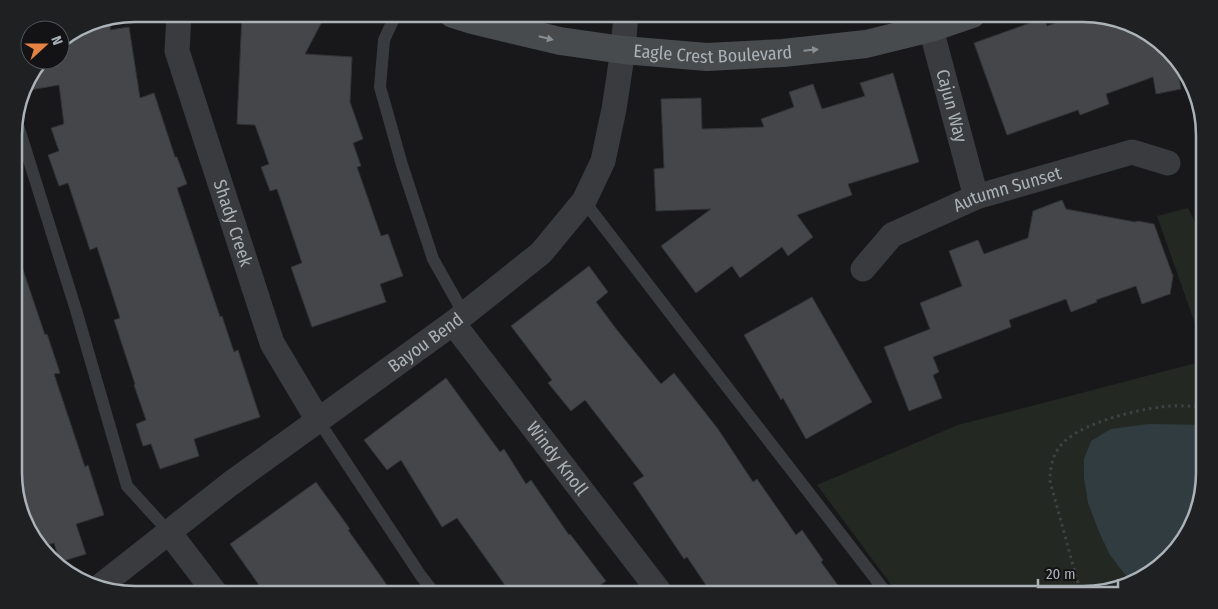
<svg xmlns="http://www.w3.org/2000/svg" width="1218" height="609" viewBox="0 0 1218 609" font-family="'Fira Sans Condensed',sans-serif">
<rect width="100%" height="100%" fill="#18181a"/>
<path fill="#232922" d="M1188 208 1204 241V349L1157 216Z
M1204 361V474L1192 527 1150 575 1090 595H899L817 485 958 425Z"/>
<path fill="#303c3f" d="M1149 424 1204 425V474L1192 527 1150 575 1130 581 1110 555 1100 534 1088 503 1084 478V459L1091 441 1111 429Z"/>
<path fill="#454649" stroke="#323335" d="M242 14H326L305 54 352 57 350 102 363 139 353 143 361 166 357 167 381 236 388 234 403 276 380 284 386 302 312 327 291 267 302 263 277 189 270 191 261 167 269 164 255 125 237 124Z
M1083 14 1136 26 1176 59 1181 89 1156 94 1153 77 1106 94 1109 104 1080 115 1078 110 1007 135 974 43 1044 18 1047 26Z
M112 18 110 30 129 27 140 98 154 93 175 157H177L187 184 177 188 220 317 222 316 234 352 238 350 260 417 194 439 199 456 160 469 151 444 143 446 136 424 146 420 134 385 135 384 114 320 120 318 97 247 90 250 68 183 59 186 48 155 59 151 51 128 64 124 59 85 24 91 26 81 43 60H60V41L89 23Z
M893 73 919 162 848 184 852 195 797 215 813 237 788 256 782 247 740 278 732 266 696 293 661 246 711 209 656 211 654 169 664 168 661 99 701 98 702 129 764 127 761 119 794 107 789 92 813 84 822 109 865 96 860 83Z
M1062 200 1066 209 1135 222 1138 221 1154 224 1173 276 1170 294 1142 304 1136 286 1096 300 1097 302 1071 312 1066 299 1009 320 1011 327 933 357 939 372 933 375 942 398 909 411 884 347 930 329 920 303 962 286 949 251 978 240 984 254 1028 238 1033 211Z
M14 255H18L45 335 47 334 60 373 54 374 85 467 88 465 104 515 76 524 86 554 60 562 54 543 39 547 15 490Z
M589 266 608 292 596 302 617 330 661 384 674 373 718 429 753 482 757 479 796 535 802 530 823 560 821 562 845 595H715L710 587 708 588 687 557 684 559 633 483 644 476 585 400 571 411 548 383 552 380 511 326Z
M812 297 872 402 806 439 783 398 781 400 744 335Z
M446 378 500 452 504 449 526 484 531 480 569 535 570 534 606 581 599 586 606 595H512L457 518 442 527 401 460 387 470 364 440Z
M316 482 350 529 348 530 394 595H266L230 544Z"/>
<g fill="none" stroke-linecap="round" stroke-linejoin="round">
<path stroke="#3f4245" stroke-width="3" stroke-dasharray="2.5 4" stroke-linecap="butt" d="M1083 595 1077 580 1050 481C1050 467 1053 452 1064 442 1083 423 1135 410 1161 407 1175 405 1190 406 1204 407"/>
<path stroke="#393b3e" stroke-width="12" d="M396 14 384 40 380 87 402 165 433 259 464 314
M16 119 76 310 127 486 168 531
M584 201 707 361 888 595
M318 420 421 576 436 595"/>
<g stroke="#393b3e" stroke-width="25">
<path id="s1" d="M179 14 177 51 272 343 318 420"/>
<path id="s2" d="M927 14 976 197"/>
<path id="s3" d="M863 269 892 235 976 197 1132 152 1168 163"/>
<path id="s4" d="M453 323 662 595"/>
<path d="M168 531 217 595"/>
<path id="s5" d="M99 587 230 484 453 323 541 253 584 201 603 161 614 109 623 50 626 14"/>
</g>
<path stroke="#474b4e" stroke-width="28" id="s6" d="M453 14 472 20 560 41 623 50 707 57 783 53 866 44 931 28 972 14"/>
</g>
<defs><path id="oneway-solid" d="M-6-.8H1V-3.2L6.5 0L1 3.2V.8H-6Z" transform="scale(1.25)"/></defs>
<g fill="#888f94">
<use href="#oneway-solid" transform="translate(546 38) rotate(14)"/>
<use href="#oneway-solid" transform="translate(811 50) rotate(-6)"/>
</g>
<g text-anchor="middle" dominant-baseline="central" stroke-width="4" stroke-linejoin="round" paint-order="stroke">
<g font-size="18" fill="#abb3b9" stroke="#131315">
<text stroke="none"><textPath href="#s6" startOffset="264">Eagle Crest Boulevard</textPath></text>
<text stroke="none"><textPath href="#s2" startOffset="95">Cajun Way</textPath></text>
<text stroke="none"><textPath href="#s3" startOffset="169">Autumn Sunset</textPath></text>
<text stroke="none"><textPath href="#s1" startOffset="218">Shady Creek</textPath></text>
<text stroke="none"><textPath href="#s5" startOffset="408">Bayou Bend</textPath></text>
<text stroke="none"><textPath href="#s4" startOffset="171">Windy Knoll</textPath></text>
</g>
</g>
<path d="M0 0H1218V609H0ZM135 22H1083A113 113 0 0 1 1196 135V473A113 113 0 0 1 1083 586H135A113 113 0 0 1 22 473V135A113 113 0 0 1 135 22Z" fill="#1f2022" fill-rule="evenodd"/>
<path fill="none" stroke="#abb3b9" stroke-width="2.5" d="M135 22H1083A113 113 0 0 1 1196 135V473A113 113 0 0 1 1083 586H135A113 113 0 0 1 22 473V135A113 113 0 0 1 135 22Z"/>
<g transform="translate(45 45) rotate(69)"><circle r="24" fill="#131315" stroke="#505357"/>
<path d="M0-4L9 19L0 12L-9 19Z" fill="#e78342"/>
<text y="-8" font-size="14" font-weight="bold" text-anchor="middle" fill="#abb3b9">N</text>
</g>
<path d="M1038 579v8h80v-8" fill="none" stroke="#abb3b9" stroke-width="2.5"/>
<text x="1046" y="579" font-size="15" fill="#abb3b9" stroke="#131315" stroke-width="4" paint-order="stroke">20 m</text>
</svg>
